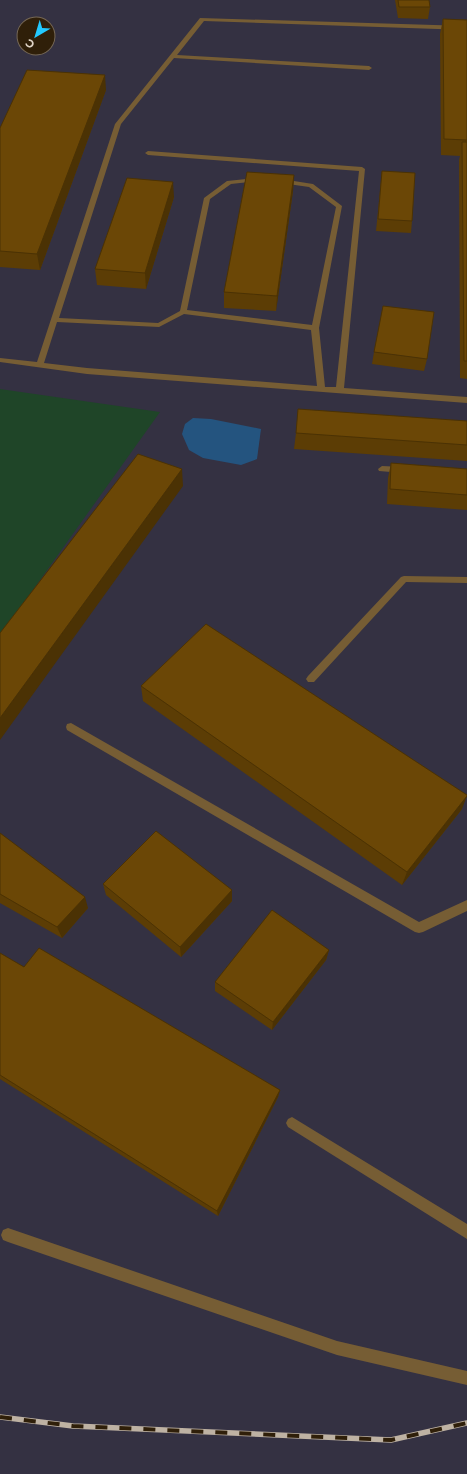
<svg xmlns="http://www.w3.org/2000/svg" width="467" height="1474" viewBox="0 0 467 1474" font-family="Montserrat,sans-serif">
<rect width="100%" height="100%" fill="#392913"/>
<path fill="#343142" fill-rule="evenodd" d="M0 0H467V1474H0ZM24 24H48V48H24Z"/>
<path fill="#1f4528" d="M0 389 160 412 0 636Z"/>
<path fill="#24547f" d="M193 418 211 419 261 429 257 459 241 465 203 458 189 450 182 434 185 424Z"/>
<g fill="none" stroke-linecap="round" stroke-linejoin="round">
<path fill="#765d34" fill-rule="evenodd" d="M200 18 467 26V30L204 21 177 55 369 66 372 68 369 70 174 58 121 124 59 318 158 323 180 311 204 198 227 181 257 178 259 179V181L231 184 210 199 187 310 312 325 336 207 309 187 281 183 278 181 281 179 313 184 342 206 319 328 325 387H336L359 171 148 155 145 153 148 151 362 167 365 169 344 388 467 397V403L87 374 0 362V358L37 362 115 124ZM184 314 311 330 317 386 87 368 44 363 57 322 159 327Z
M382 466 403 467 407 470 403 473 379 471 378 469Z
M404 576 467 577V583L406 582 314 682H308L306 679 308 676 401 577Z
M71 723 419 922 467 900V911L423 932 419 933 415 932 67 730 66 727 67 724Z
M292 1117 467 1224V1239L288 1127 286 1123 288 1119Z
M8 1228 337 1341 467 1371V1385L337 1355 8 1242 3 1240 1 1235 3 1230Z"/>
<defs>
<path id="rail" d="M0 1417 73 1426 391 1440 467 1423"/>
</defs>
<use href="#rail" stroke="#beb2a3" stroke-width="5.5"/>
<use href="#rail" stroke="#2f1f09" stroke-width="4" stroke-dasharray="12" stroke-linecap="butt"/>
</g>
<path fill="#5c3d05" d="M395 0H429L430 7 428 19 398 18Z
M443 19 467 20V379L460 378 459 160 460 156 441 155 440 34Z
M106 90 40 270 0 267V128Z
M382 171 412 221 411 233 376 231Z
M294 175 293 191 276 311 224 308V292Z
M174 197 146 289 97 285 95 269Z
M374 352 427 359 424 371 372 364Z
M467 421V461L294 449 296 433Z
M391 463 467 469V510L387 504 388 478Z
M141 686 462 809 402 885 143 701Z
M0 833 88 908 62 938 0 903Z
M103 884 232 890V901L181 957 106 895Z
M329 950 326 960 272 1030 215 991V982Z
M0 953 24 967 280 1090 278 1097 218 1216 0 1079Z"/>
<path fill="#4b3204" d="M105 75 106 90 40 270 37 254Z
M294 175 293 191 276 311 277 296Z
M173 182 174 197 146 289 145 273Z
M182 469 183 486 0 740V718Z
M467 796 462 809 402 885 407 872Z
M232 890V901L181 957 180 947Z
M85 897 88 908 62 938 57 927Z
M329 950 326 960 272 1030 273 1022Z
M280 1090 278 1097 218 1216 217 1211Z"/>
<path fill="#6b4706" stroke="#4b3204" d="M398 0H429L430 7H399Z
M443 19 467 20V140L444 139Z
M27 70 105 75 37 254 0 251V128Z
M462 142H467V361H464Z
M382 171 415 173 412 221 378 219Z
M247 172 294 175 277 296 224 292Z
M127 178 173 182 145 273 95 269Z
M383 306 434 312 427 359 374 352Z
M298 409 467 421V445L296 433Z
M138 454 182 469 0 718V633Z
M391 463 467 469V495L390 489Z
M206 624 467 795V796L407 872 141 686Z
M156 831 232 890 180 947 103 884Z
M0 833 85 897 57 927 0 894Z
M272 910 329 950 273 1022 215 982Z
M39 948 280 1090 217 1211 0 1075V953L24 967Z"/>
<g transform="translate(36 36) rotate(218)"><circle r="19" fill="#2f1f09" stroke="#756755"/>
<path d="M0-3L7 15L0 10L-7 15Z" fill="#23c9fe"/>
<text y="-6" font-size="11" font-weight="bold" text-anchor="middle" fill="#dfd4c7">С</text>
</g>
</svg>
